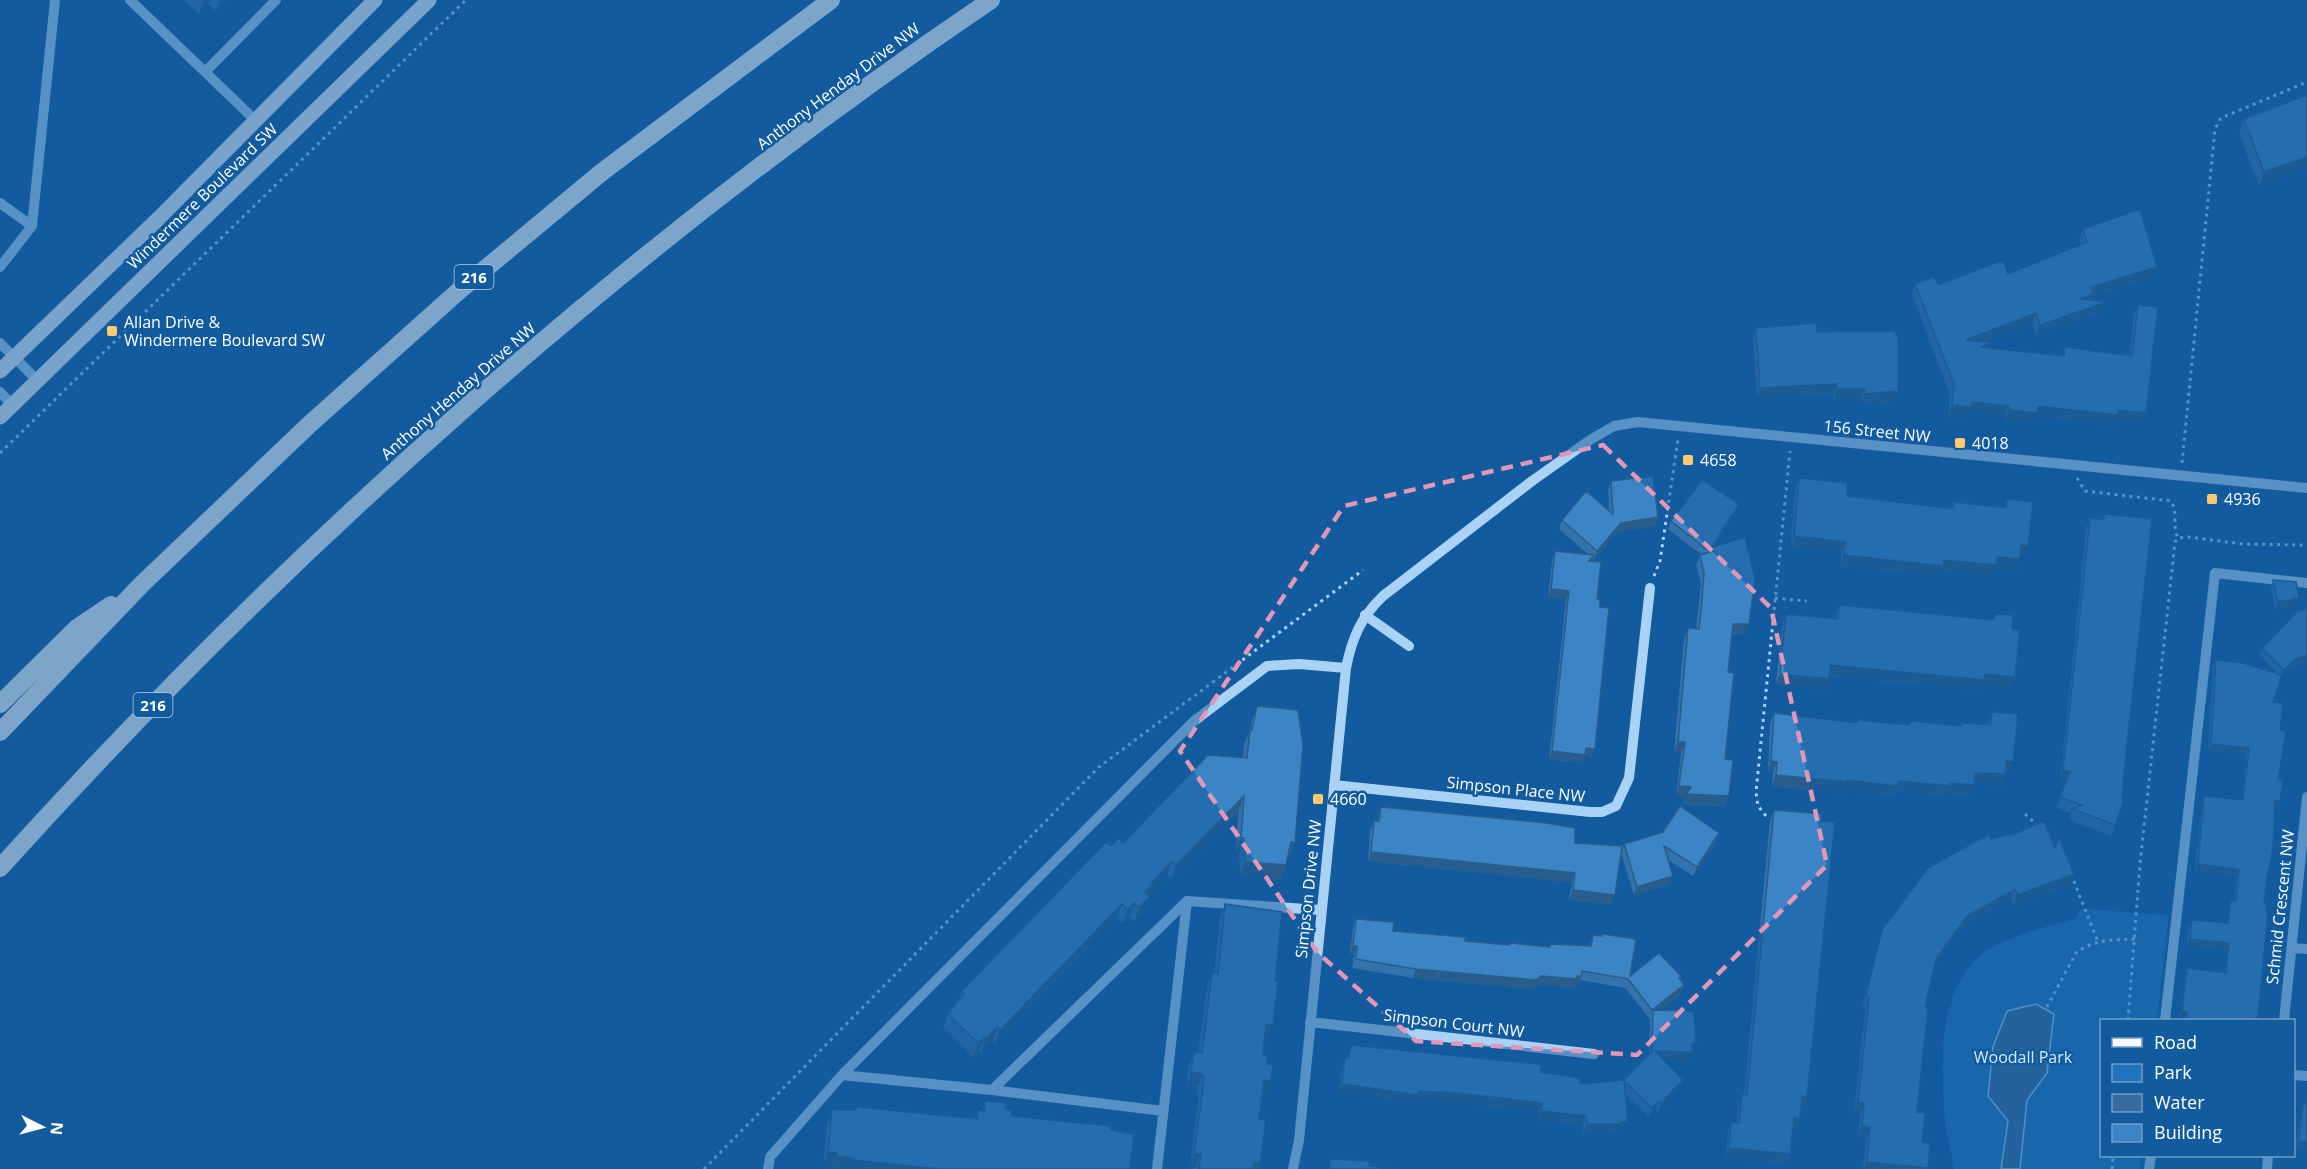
<svg xmlns="http://www.w3.org/2000/svg" width="2307" height="1169" viewBox="0 0 2307 1169" font-family="'Open Sans',sans-serif">
<rect width="100%" height="100%" fill="#125b9f"/>
<path fill="#2174bc" d="M2081 909 2169 915 2157 1020H2102V1156H2141L2140 1169H1953C1953 1152 1946 1136 1945 1119 1940 1063 1936 974 1997 945 2021 933 2049 926 2075 919Z"/>
<path fill="#386b9c" stroke="#9ccef7" stroke-width="1.5" d="M2036 1004 2054 1014 2047 1073 2027 1100 2020 1169H2001L2008 1121 1988 1096 1993 1047 2007 1011Z"/>
<g fill="none" stroke-linecap="round" stroke-linejoin="round">
<path stroke="#aad2f4" stroke-width="3" stroke-dasharray="3 4.5" stroke-linecap="butt" d="M0 453 466 0
M2182 463 2215 129 2221 118 2307 82
M2077 478 2085 491 2171 501C2178 512 2172 525 2178 538
M1654 576 1660 561 1678 439
M1775 598 1807 601
M2025 814 2039 827
M1766 816 1758 806 1756 792 1790 451
M2071 874 2098 942
M2047 1007 2076 953C2094 939 2113 940 2135 939
M2128 1020 2140 864 2175 542 2178 538 2189 537 2242 544 2307 545
M704 1169 1099 767 1363 570
M2112 1169 2113 1156"/>
<path stroke="#aad2f4" stroke-width="10" d="M130 0 255 120
M206 71 276 0
M0 203 32 226
M0 267 32 226 55 0
M0 343 38 381
M0 392 12 405
M1365 615 1409 646
M1334 785 1590 812H1602L1616 806 1629 778 1650 588
M1320 910 1187 901 992 1090 842 1075 1194 721 1267 666 1299 664 1346 668
M2292 948 2307 949
M2165 1020 2215 573 2307 583
M2284 1020 2307 797
M1310 1022 1594 1054
M2294 1075 2307 1076
M992 1090 1163 1111
M768 1169 770 1157 842 1075
M1157 1169 1187 901
M1293 1169 1299 1140 1346 668C1352 638 1361 617 1383 596L1532 481 1590 440 1614 426 1638 422 2307 488
M2149 1169 2151 1156
M2267 1169 2268 1156"/>
<path stroke="#f7fbff" stroke-width="15" d="M0 371 158 219 375 0
M0 417 429 0"/>
<path stroke="#fff" stroke-width="18" d="M0 704 77 628 111 605
M0 732 142 584 311 423 461 289 602 172 831 0
M0 868C292 544 629 245 991 0"/>
</g>
<path fill="#3372aa" d="M184 0H226L216 11 208 4 199 14Z
M2307 95 2259 186 2239 133 2244 119Z
M2083 229 2157 267 2153 277 2093 296 2091 300 2104 312 2036 335 2032 323 1985 342 1990 348 2062 355 2065 347 2129 356 2134 315 2138 305 2142 423 2116 421 2115 426 2036 416 2034 423 2005 420V416L1969 412 1967 418 1948 416 1950 395 1912 294 1915 284 1938 285 2008 274 2081 245 2079 240Z
M1756 328 1817 332 1898 391 1894 402 1861 404V399L1833 400V395L1757 398 1753 338Z
M1799 478 1847 496 1951 508 1954 502 2004 508 2007 499 2028 546 2024 556H2020L2016 570 1995 568 1992 576 1941 571 1939 576 1840 566 1841 552 1790 547 1795 489Z
M1611 481 1658 517 1655 526 1617 532 1594 559 1593 558 1592 561 1597 599 1592 757 1585 756 1582 763 1549 759 1566 599 1548 597 1552 559 1555 551 1588 554 1559 529 1562 520 1609 510 1608 489Z
M1736 511 1713 547 1745 634H1732L1728 672 1725 759V806L1683 804 1686 797 1676 796 1681 752H1674L1684 638 1688 628 1696 629 1701 583 1696 565 1700 555H1702L1668 529 1671 521Z
M2104 514 2126 752 2122 800 2124 801 2111 836 2069 820 2071 813 2056 808 2066 782 2060 781 2086 529 2090 518 2102 519Z
M2273 580 2299 598 2297 605 2275 609 2271 587Z
M1839 605 1993 620 1995 614 2012 629 2011 688 1983 685 1981 690 1829 676 1825 690 1776 684 1782 625 1786 614 1835 619Z
M2307 608V661L2291 667 2282 677 2273 702 2280 730 2278 780 2280 801 2278 808H2275L2267 879 2258 1018 2257 1020H2185V1019L2180 1018 2185 975 2187 968 2225 973 2227 950 2187 945 2189 926 2192 920 2227 923 2229 907 2231 900H2234L2237 876 2195 871 2202 803 2204 796 2242 800 2246 755 2208 750 2213 667 2216 660 2279 674 2259 655 2262 648Z
M1257 706 1290 856H1288L1286 865 1281 879 1240 876 1239 852H1235L1239 810 1171 879 1167 875 1148 895 1150 896 1145 910 1134 922 1129 917 1123 924 1117 918 995 1044 993 1041 981 1053 979 1051 973 1057 943 1028 948 1014 958 1001 961 992 1111 846 1123 843 1243 758 1244 744 1250 730 1252 720Z
M1992 712 2013 762 2010 773 2005 772 2001 785 1974 783 1970 796 1948 794 1947 797 1896 791 1895 796 1844 790 1843 793 1772 786 1773 772H1768L1770 724 1774 713 1857 723 1858 720 1908 725 1910 721 1960 726 1961 723 1988 725Z
M1381 807 1575 843 1621 853 1624 844 1716 842 1693 876 1668 860 1670 884 1634 895 1621 853 1611 904 1569 900 1572 882 1368 861 1370 830 1374 821H1377Z
M1774 810 1803 1107H1801L1796 1130 1792 1129 1786 1164 1725 1158 1728 1133 1731 1122 1736 1123 1738 1105 1742 1094H1744L1770 821Z
M1991 839 2055 848 2070 885 2013 906 2011 899 1964 926 1934 966 1925 1008 1917 1112 1922 1142 1930 1143 1927 1169H1863L1866 1138 1858 1137 1860 1114 1854 1113 1865 1008 1862 1007 1879 940 1882 930Z
M1225 904 1275 981 1273 1025 1268 1039H1265L1263 1055 1267 1064 1266 1095 1263 1094 1259 1119 1260 1163 1258 1169H1195L1189 1168 1199 1094 1197 1088 1186 1086 1189 1066 1194 1052 1198 1053 1207 987 1212 973H1214L1220 918Z
M1356 919 1393 931 1465 941 1509 945 1510 943 1549 947 1550 944 1589 946 1593 935 1630 976H1681L1680 980 1684 985 1681 994 1660 1010 1696 1043 1688 1061 1664 1060 1683 1080 1680 1089 1658 1112 1656 1110 1649 1117 1625 1094 1628 1121 1624 1129 1615 1132 1583 1133V1125L1538 1120 1539 1112 1454 1102 1416 1100 1414 1103 1339 1093 1342 1066 1345 1058H1347L1351 1045 1540 1072 1580 1084 1624 1080 1649 1054 1650 1019 1625 988 1580 980 1578 985H1575L1574 988 1538 984 1533 989 1413 978 1352 968 1354 955 1350 954 1353 928Z
M985 1101 1005 1109 1011 1116 1110 1130 1130 1169H831V1167L823 1166 827 1124 832 1110H855L857 1107 975 1118 978 1110 982 1111Z
M2303 1104H2307V1149L2296 1148 2301 1111Z"/>
<path fill="#295d8b" d="M204 0H210L208 4 199 14Z
M220 0H226L216 11Z
M2307 157V169L2259 186 2264 172Z
M2157 267 2153 277 2093 296 2089 305 2081 299 2091 287Z
M2107 302 2104 312 2036 335 2040 325Z
M2036 313 2032 323 1962 351 1966 340Z
M1992 343 1988 353 1981 347Z
M1837 384 1833 395 1757 398 1760 388Z
M1837 389H1865L1861 399 1833 400Z
M1898 391 1894 402 1861 404 1865 394Z
M1972 402 2009 406 2005 416 1969 412 1967 418 1948 416 1952 405Z
M2038 406 2119 410 2146 413 2142 423 2116 421 2115 426 2036 416 2034 423 2005 420 2009 410Z
M1739 504 1736 511 1711 549 1710 548Z
M1658 517 1655 526 1617 532 1594 559 1597 551 1621 523Z
M1794 536 1845 542 1841 552 1790 547Z
M2021 545 2028 546 2024 556H2017Z
M1844 555 1944 560 1997 557 2020 559 2016 570 1995 568 1992 576 1941 571 1939 576 1840 566Z
M1551 589 1569 591 1566 599 1548 597Z
M2299 598 2297 605 2275 609 2278 602Z
M1733 624H1749L1745 634 1730 633Z
M2307 655V661L2291 667 2281 677 2284 670 2294 660Z
M1830 665 1985 674 2015 677 2011 688 1983 685 1981 690 1826 675Z
M1780 674 1829 679 1825 690 1776 684Z
M1678 742H1685L1681 752H1674Z
M2211 744 2249 748 2246 755 2208 750Z
M1586 748 1595 749 1592 757 1585 756 1582 763 1549 759 1552 751Z
M1771 761 1777 762 1773 772H1768Z
M2006 761 2013 762 2010 773 2002 772Z
M2063 771H2070L2066 782 2060 781Z
M1975 773 2005 774 2001 785 1971 783Z
M1776 775 1847 780 1899 781 1974 785 1970 796 1948 794 1947 797 1896 791 1895 796 1844 790 1843 793 1772 786Z
M1679 786 1691 787 1729 796 1725 806 1683 804 1686 797 1676 796Z
M1244 796 1239 810 1171 879 1176 865Z
M2275 801H2280L2278 808H2273Z
M1719 833 1716 842 1693 876 1697 867Z
M1241 838H1244L1239 852H1235Z
M1291 842H1295L1290 856H1286Z
M1371 852 1575 873 1572 882 1368 861Z
M1172 861 1167 875 1148 895 1150 896 1145 910 1134 922 1145 892 1150 885Z
M1245 862 1286 865 1281 879 1240 876Z
M2198 864 2239 870 2237 876 2195 871Z
M2074 874 2070 885 2013 906 2017 895Z
M1673 876 1670 884 1634 895 1637 887Z
M2015 889 2011 899 1964 926 1932 969 1936 959 1967 916Z
M1573 890 1615 895 1611 904 1569 900Z
M1134 903 1129 917 1123 924 1128 910Z
M1122 904 1117 918 995 1044 1000 1030Z
M2190 939 2229 943 2227 950 2187 945Z
M1353 946H1357L1354 955 1350 954Z
M1416 969 1541 976 1581 977 1578 985H1575L1574 988 1538 984 1533 989 1413 978Z
M1684 985 1681 994 1653 1016V1010Z
M2182 1011 2187 1012 2185 1019 2180 1018Z
M1266 1024 1273 1025 1268 1039 1261 1038Z
M998 1027 993 1041 981 1053 986 1039Z
M984 1037 979 1051 973 1057 978 1043Z
M1692 1043H1696L1692 1052H1689Z
M1655 1051 1692 1052 1688 1061 1652 1060Z
M1191 1072 1202 1074 1197 1088 1186 1086Z
M1264 1080 1271 1081 1266 1095 1259 1094Z
M1683 1080 1680 1089 1658 1112 1661 1103Z
M1342 1084 1418 1091 1457 1093 1542 1103 1539 1112 1454 1102 1416 1100 1414 1103 1339 1093Z
M1802 1096 1807 1097 1803 1107H1798Z
M1659 1101 1656 1110 1649 1117 1652 1108Z
M1858 1103H1864L1860 1114 1854 1113Z
M1541 1111 1586 1116 1583 1125 1538 1120Z
M1794 1118 1800 1119 1796 1130 1790 1129Z
M1628 1121 1624 1129 1615 1132 1583 1133 1587 1124Z
M1862 1126 1870 1127 1866 1138 1858 1137Z
M2299 1141 2307 1142V1149L2296 1148Z
M1729 1148 1790 1154 1786 1164 1725 1158Z
M828 1152 837 1153 831 1167 823 1166Z
M1194 1154H1201L1195 1168H1189Z
M836 1156 852 1158 848 1169H831Z
M852 1160 939 1169H848Z
M1254 1162 1260 1163 1258 1169H1251Z
M1867 1162 1928 1168 1864 1169Z"/>
<path fill="#3b85c6" stroke="#295d8b" stroke-width="1.5" d="M2307 95V157L2264 172 2244 119Z
M2140 209 2157 267 2091 287 2093 294 2081 299 2107 302 2040 325 2036 313 1966 340 1992 343 1981 347 2064 356 2065 347 2132 356 2138 305 2158 307 2146 413 2119 410 2118 415 2038 406V413L2009 410V406L1972 402 1971 407 1952 405 1954 384 1915 284 1934 277 1938 285 2003 260 2008 274 2087 242 2083 229Z
M1816 323 1817 332 1896 331V336H1898V391L1865 394V389H1837V384L1760 388 1756 328Z
M1653 476 1658 517 1621 523 1597 551 1562 520 1586 491 1613 514 1611 481Z
M1799 478 1847 483V496L1953 509 1954 502 2006 508 2007 499 2033 502 2028 546 2021 545 2020 559 1997 557 1996 565 1944 560 1943 566 1844 555 1845 542 1794 536Z
M1702 480 1739 504 1709 551 1671 521Z
M2104 514 2152 519 2126 752 2122 800 2124 801 2115 825 2073 809 2082 805 2060 797 2070 771H2063L2090 518 2104 520Z
M1745 537 1755 578 1749 624H1733L1728 672 1734 673 1725 759 1733 760 1729 796 1687 794 1691 787 1679 786 1685 742H1678L1688 628 1699 629 1702 600 1704 573 1700 555 1714 551 1710 548Z
M1555 551 1594 555 1589 561 1601 562 1597 599 1600 600V607L1609 608 1595 749 1586 748 1585 755 1552 751 1569 591 1551 589Z
M2273 580 2296 582 2299 598 2278 602Z
M1839 605 1994 620 1995 614 2013 615 2012 629 2020 630 2015 677 1985 674V680L1830 665 1829 679 1780 674 1786 614 1838 619Z
M2307 608V655L2294 660 2284 670 2262 648 2297 612Z
M2216 660 2243 663 2282 675 2273 702 2283 703 2280 730 2286 731 2278 780H2283L2280 801H2275L2273 847 2267 879 2264 904H2267L2266 911 2268 912 2258 1018H2255V1020H2186L2187 1012 2182 1011 2187 968 2226 973 2229 943 2190 939 2192 920 2228 923 2231 900 2236 901 2239 870 2198 864 2204 796 2243 800 2249 748 2211 744Z
M1257 706 1298 710 1303 745 1295 842H1291L1286 865 1245 862 1244 838H1241L1244 796 1176 865 1172 861 1150 885 1151 886 1145 892 1150 896 1139 908 1134 903 1128 910 1122 904 1000 1030 998 1027 986 1039 984 1037 978 1043 948 1014 964 994 961 992 1106 842 1111 846 1119 838 1123 843 1208 755 1247 758 1250 730H1252Z
M1992 712 2018 714 2013 762 2006 761 2005 774 1975 773 1974 785 1951 783 1950 786 1899 781 1898 786 1847 780V782L1776 775 1777 762 1771 761 1774 713 1857 723 1858 720 1909 725 1910 721 1961 726V723L1991 725Z
M1680 806 1719 833 1697 867 1664 846 1673 876 1637 887 1624 844 1663 832Z
M1381 807 1547 823 1575 828V843L1622 846 1615 895 1573 890 1575 873 1371 852 1374 821H1379Z
M1774 810 1822 814 1821 821 1835 822 1807 1097 1802 1096 1800 1119 1794 1118 1790 1154 1729 1148 1731 1122 1739 1123 1742 1094 1747 1095Z
M2044 821 2055 848 2059 838 2074 874 2017 895 2015 889 1967 916 1936 959 1925 1008H1928L1917 1112 1925 1113 1922 1142 1930 1143 1928 1168 1867 1162 1870 1127 1862 1126 1864 1103H1858L1869 997 1866 996 1882 930 1928 868 1989 834 1991 839 2017 833Z
M1225 904 1282 912 1275 981 1278 982 1275 1009 1273 1025 1266 1024 1263 1055H1268L1267 1064 1273 1065 1271 1081 1264 1080 1259 1119 1266 1120 1260 1163 1254 1162 1253 1169H1199L1201 1154H1194L1204 1080 1202 1074 1191 1072 1194 1052 1202 1053 1212 973 1218 974Z
M1356 919 1394 922 1393 931 1465 937V941L1509 945 1510 943 1550 947V944L1591 946 1593 935 1602 936 1603 934 1636 939 1630 976 1659 953 1681 976 1679 978 1684 985 1652 1010 1628 979 1582 971 1581 977 1577 976V979L1541 976 1536 980 1416 969 1356 959 1357 946H1353Z
M1653 1010 1694 1011 1696 1043H1692V1052L1655 1051 1683 1080 1661 1103 1659 1101 1652 1108 1624 1081 1628 1121 1618 1124H1587L1586 1116 1541 1111 1542 1103 1457 1093 1418 1091V1095L1342 1084 1345 1058H1349L1351 1045 1537 1064 1541 1066 1540 1072 1574 1077 1580 1079V1084L1624 1080 1652 1051Z
M985 1101 1006 1103 1005 1109 1012 1110 1011 1116 1111 1126 1110 1130 1134 1134 1130 1169H939L852 1160V1158L836 1156 837 1153 828 1152 832 1110H856L857 1107 977 1119 978 1110 984 1111Z
M2303 1104H2307V1142L2299 1141Z
M1330 1159 1370 1161 1369 1166 1397 1169H1329Z"/>
<path d="M0 0H2307V1169H0ZM1603 445 1771 608 1827 865 1637 1055 1416 1041 1317 952 1180 751 1344 506Z" fill="#125b9f" fill-opacity=".55" fill-rule="evenodd"/>
<path fill="none" stroke="#e497b5" stroke-width="4.5" stroke-dasharray="12 8" stroke-linejoin="round" d="M1603 445 1771 608 1827 865 1637 1055 1416 1041 1317 952 1180 751 1344 506Z"/>
<g fill="#ffc96d" stroke="#125b9f" stroke-width="2">
<rect x="106" y="325" width="12" height="12" rx="3"/>
<rect x="1954" y="437" width="12" height="12" rx="3"/>
<rect x="1682" y="454" width="12" height="12" rx="3"/>
<rect x="2206" y="493" width="12" height="12" rx="3"/>
<rect x="1312" y="793" width="12" height="12" rx="3"/>
</g>
<g text-anchor="middle" dominant-baseline="central" stroke-width="5" stroke-linejoin="round" paint-order="stroke">
<g fill="#125b9f" stroke="#b8cee2" stroke-width="1.5">
<rect x="454.5" y="265" width="39" height="24" rx="4.5"/>
<rect x="133.5" y="693" width="39" height="24" rx="4.5"/>
</g>
<g font-size="15" font-weight="bold" fill="#fff">
<text x="474" y="277">216</text>
<text x="153" y="705">216</text>
</g>
<g font-size="16" fill="#fff" stroke="#125b9f">
<text transform="translate(838 86) rotate(-37)">Anthony Henday Drive NW</text>
<text transform="translate(202 196) rotate(-44)">Windermere Boulevard SW</text>
<text transform="translate(458 391) rotate(-41)">Anthony Henday Drive NW</text>
<text transform="translate(1877 431) rotate(6)">156 Street NW</text>
<text transform="translate(1516 789) rotate(6)">Simpson Place NW</text>
<text transform="translate(1308 889) rotate(-84)">Simpson Drive NW</text>
<text transform="translate(2280 907) rotate(-84)">Schmid Crescent NW</text>
<text transform="translate(1454 1023) rotate(7)">Simpson Court NW</text>
</g>
<g font-size="16" fill="#fff" stroke="#125b9f" text-anchor="start">
<text x="124" y="322">Allan Drive &amp;<tspan x="124" dy="18">Windermere Boulevard SW</tspan></text>
<text x="1972" y="443">4018</text>
<text x="1700" y="460">4658</text>
<text x="2224" y="499">4936</text>
<text x="1330" y="799">4660</text>
</g>
<g font-size="16" fill="#d3eafe" stroke="#125b9f">
<text x="2023" y="1057">Woodall Park</text>
</g>
</g>
<rect x="2100" y="1019" width="195" height="138" fill="#125b9f" stroke="#719dc5" stroke-width="1.5"/>
<rect x="2112" y="1038" width="30" height="9" fill="#f7fbff" stroke="#719dc5" stroke-width="1.5"/>
<text x="2154" y="1049" font-size="18" fill="#ffffff">Road</text>
<rect x="2112" y="1064" width="30" height="18" fill="#2174bc" stroke="#719dc5" stroke-width="1.5"/>
<text x="2154" y="1079" font-size="18" fill="#ffffff">Park</text>
<rect x="2112" y="1094" width="30" height="18" fill="#386b9c" stroke="#719dc5" stroke-width="1.5"/>
<text x="2154" y="1109" font-size="18" fill="#ffffff">Water</text>
<rect x="2112" y="1124" width="30" height="18" fill="#3b85c6" stroke="#719dc5" stroke-width="1.5"/>
<text x="2154" y="1139" font-size="18" fill="#ffffff">Building</text>
<g transform="translate(42 1127) rotate(96)" stroke="#125b9f" stroke-width="4.5" paint-order="stroke">
<path d="M0-4.5L10 22L0 15L-10 22Z" fill="#ffffff"/>
<text y="-9" font-size="16" font-weight="bold" text-anchor="middle" fill="#ffffff">N</text>
</g>
</svg>
